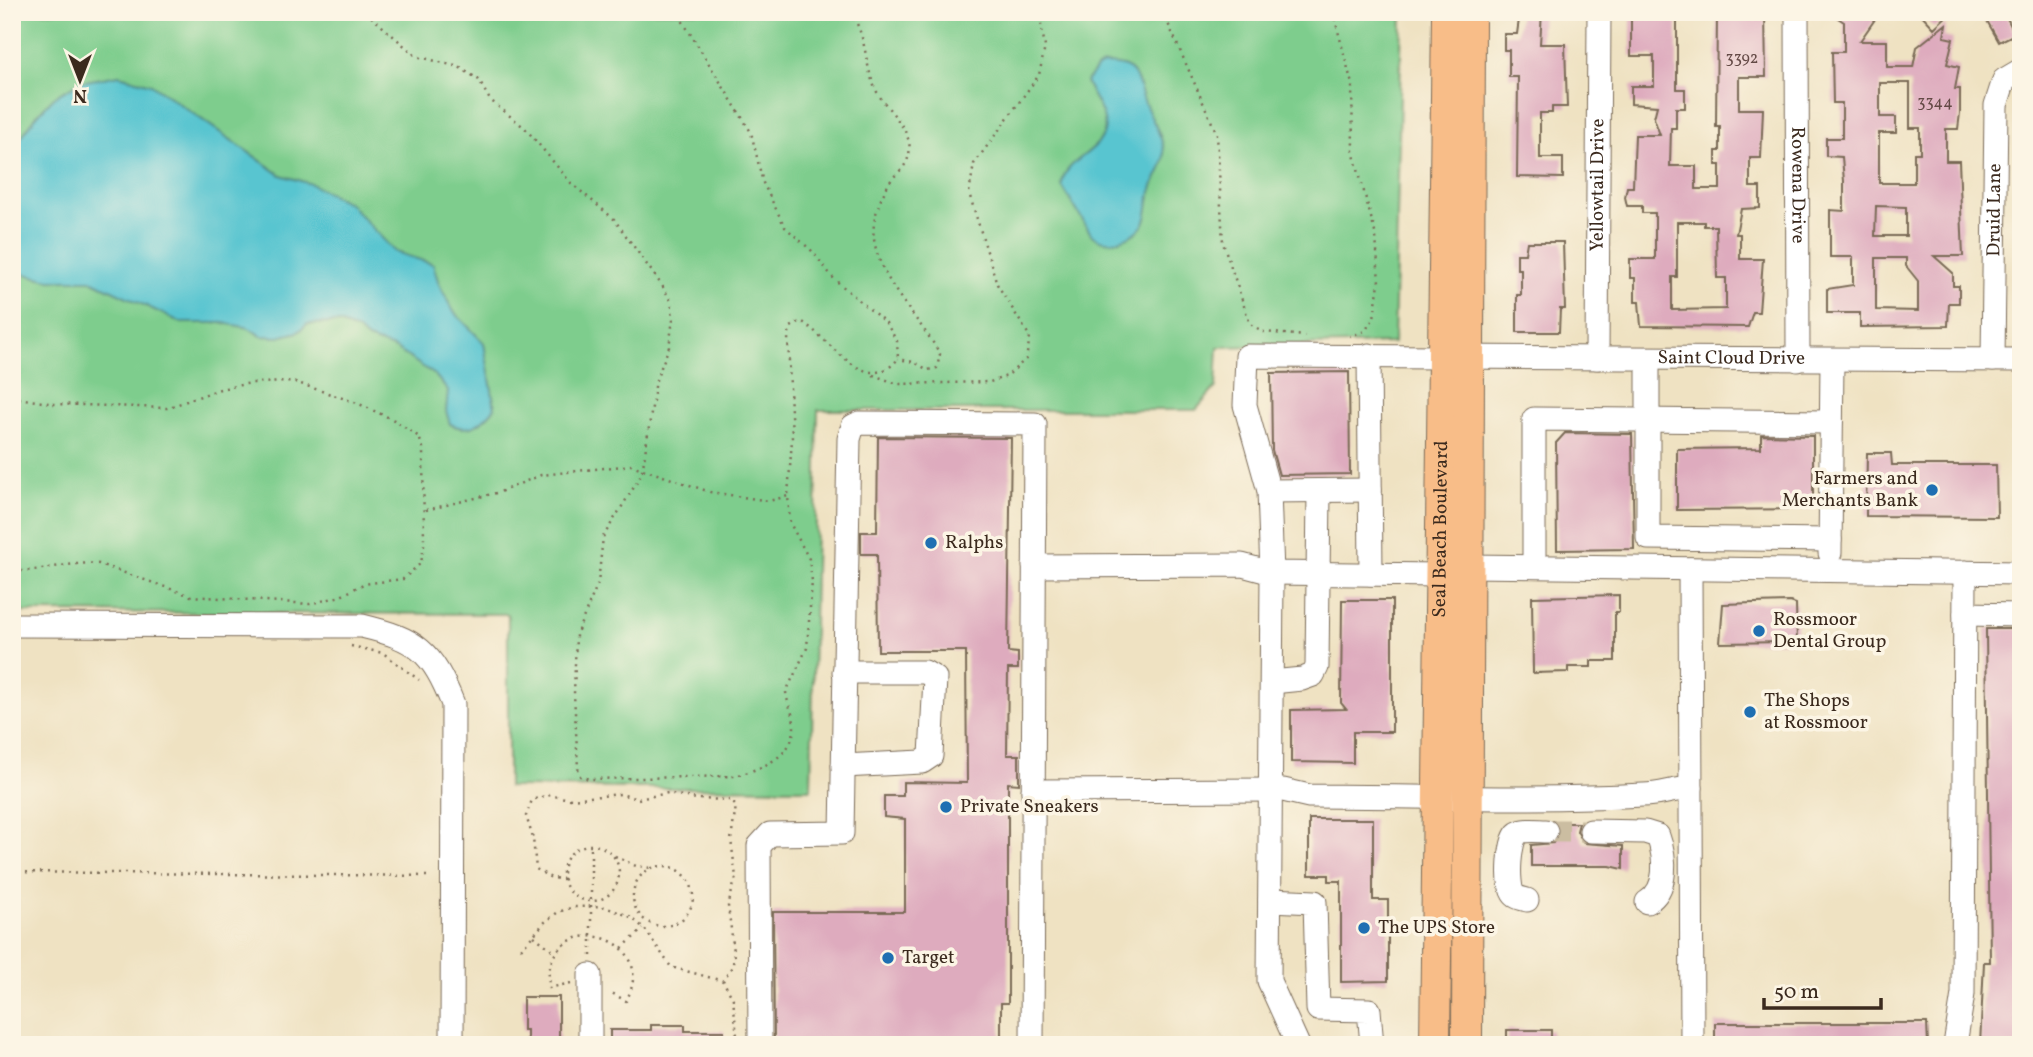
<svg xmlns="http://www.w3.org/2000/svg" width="2033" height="1057" viewBox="0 0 2033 1057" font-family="Vollkorn,serif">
<rect width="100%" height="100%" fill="#fcf5e5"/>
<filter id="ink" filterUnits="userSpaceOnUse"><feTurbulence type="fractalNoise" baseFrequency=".0143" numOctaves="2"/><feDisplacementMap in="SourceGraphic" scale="14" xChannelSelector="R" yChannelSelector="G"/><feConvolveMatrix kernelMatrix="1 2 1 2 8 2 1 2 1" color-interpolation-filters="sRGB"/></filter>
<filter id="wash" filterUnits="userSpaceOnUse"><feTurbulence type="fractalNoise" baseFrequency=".00686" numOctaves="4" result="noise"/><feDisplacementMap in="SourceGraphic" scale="28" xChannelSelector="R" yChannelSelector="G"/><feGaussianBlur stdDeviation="1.57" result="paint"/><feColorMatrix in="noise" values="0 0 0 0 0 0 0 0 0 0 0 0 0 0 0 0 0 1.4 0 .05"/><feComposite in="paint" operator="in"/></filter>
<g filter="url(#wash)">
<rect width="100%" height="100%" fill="#efe2c2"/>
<path fill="#7ecd8d" stroke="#5c7c56" stroke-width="2" d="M12 12H1402L1394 343 1218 347 1216 387 1196 410H818L811 789 508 787V614L12 612Z"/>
<path fill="#59c5d0" stroke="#4a7877" stroke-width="2" d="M1104 64C1135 64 1135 73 1143 98 1149 117 1166 138 1164 159 1162 171 1155 179 1152 189 1148 199 1149 211 1145 221 1138 239 1103 249 1091 234L1062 186C1062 155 1115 152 1103 116 1099 105 1091 93 1086 82L1097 67Z
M119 75 151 84 281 175 311 184 350 204 395 252 433 264 439 284 454 312 484 343 495 408C482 423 471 434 450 424L446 411 448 391 435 375 396 349 368 339 357 330 339 323 307 324 298 332 279 337 261 336 249 328 223 323H182L91 280H49L12 271V150L38 114 54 97 80 82Z"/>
<g id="blocks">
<path fill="#deabbe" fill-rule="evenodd" d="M1520 12H1542L1540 44H1565L1567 107H1552V113H1540V158H1563V178L1517 177 1518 77H1509V50H1504V34H1517Z
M1631 12H1677V89H1685V108H1676V128H1671L1670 166H1696V189H1720V165H1716V151H1720V127H1716L1717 12H1765L1766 77H1739V109H1763L1761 158H1750V187H1760V208L1741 209 1736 234H1740V259H1763L1759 312H1753L1748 327 1641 326 1639 302H1635V278H1630V259H1655V213H1642V206H1627L1625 197 1627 187H1633L1635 135H1660L1654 118 1657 106 1631 104V86H1654V56H1631ZM1677 222H1704V226H1716L1717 278H1726V309L1672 310V277H1677Z
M1829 12H1880L1860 41H1887V67H1913L1917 47 1946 24 1944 37 1953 39 1947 64 1959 67 1955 89H1960V113L1958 129H1946V161H1959L1963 256H1934L1953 273V286H1959V303H1949L1948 326 1860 327V313H1827V289L1853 285V257H1830V210L1844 211V181L1842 157 1826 156V138H1842V103H1833L1832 52H1844V22ZM1880 83H1910V128H1920V153H1914V183H1879V133H1896V117H1880ZM1876 206 1906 207V236H1875ZM1876 258H1906V266L1918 281V311L1876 310Z
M1919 12H1951L1934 28Z
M1982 12H2004L2015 34 1999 42Z
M1527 242H1563L1565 309H1560L1559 332H1517V295H1521V269H1517V254H1525Z
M1349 372 1350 474 1279 475 1272 450 1271 373Z
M1565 433 1632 434 1634 549 1557 550 1556 443Z
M1761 435 1813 436V509L1677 510V449L1761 448Z
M878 437 1011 438 1008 652 1018 653V669H1008L1007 755H1019V784L1008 783V1003H1001V1045H774L773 912H905V819L884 817V796H903V782L967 783 966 651H878L877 554H861V532H877Z
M1867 453H1891L1892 465H1996L1997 517 1866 516Z
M1619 595V612H1615V661H1591V667H1568V672L1533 673 1532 597Z
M1342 600H1392V732H1353V763L1291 762V710L1346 709 1341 703Z
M1790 602 1796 604 1797 642 1720 643 1723 604Z
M1986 629H2021V1045H1980L1984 962H1990Z
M1309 819H1373V900H1388V981L1341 982V881H1329V875H1309Z
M1557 823H1579L1577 831 1584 843 1623 846V869L1610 866H1531V845L1553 843 1560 832Z
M523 997H559V1045H527V1030H523Z
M1715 1023H1927L1928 1045H1715Z
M651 1025H685V1031H724V1045H610V1030H651Z
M1507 1030H1551V1045H1507Z"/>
</g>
</g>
<g filter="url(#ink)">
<use href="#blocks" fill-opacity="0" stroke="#7a6a57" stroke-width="2"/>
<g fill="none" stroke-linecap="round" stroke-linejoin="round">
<path stroke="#cbbda1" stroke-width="23" stroke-dasharray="23 11" stroke-linecap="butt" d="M1546 831H1591"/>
<defs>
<g id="minor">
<path id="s1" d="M1797 12 1798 360"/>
<path d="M1369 355 1371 574"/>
<path id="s2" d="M1597 358 1599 12"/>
<path d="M1648 360V538L1830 540"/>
<path id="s3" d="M1993 360 1996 105 2004 80 2021 70"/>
<path d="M1269 491 1370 490"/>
<path d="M1830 553 1832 360"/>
<path d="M1034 566 1242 565 1272 573 1439 575"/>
<path d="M1468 566 2021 573"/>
<path d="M1534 566V419L1831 422"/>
<path d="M1690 569 1692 1045"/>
<path d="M1965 614 2021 615"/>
<path d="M12 625 362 626C417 639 432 651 453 704L452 1045"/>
<path d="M1272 682 1302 679 1313 675 1317 667 1319 491"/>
<path d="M843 766 922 762 931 756 935 678 925 672H844"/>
<path d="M1033 791 1283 790 1309 796C1420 796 1533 801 1643 795 1660 795 1674 789 1691 788"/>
<path d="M1591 831 1645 832 1658 836C1666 858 1668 890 1647 902"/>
<path d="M1270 900 1315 902 1318 1009 1369 1010 1372 1045"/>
<path d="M1527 900C1521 898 1516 898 1513 893 1507 884 1509 839 1518 833 1525 829 1538 831 1546 831"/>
<path d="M590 1045V975"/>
<path d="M760 1045 759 846 770 834 842 833 849 439 853 426 859 423 1035 424 1032 1045"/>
<path id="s4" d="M1298 1045 1269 981 1272 573 1269 491 1245 405 1247 356 2021 360"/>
<path d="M1955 1045 1963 994 1965 572"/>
</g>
<g id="major">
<path id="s5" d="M1435 1045 1447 12"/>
<path d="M1467 1045 1470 12"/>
</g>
</defs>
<use href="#minor" stroke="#7a6a57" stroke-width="25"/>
<use href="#major" stroke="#7a6a57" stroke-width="32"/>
<path stroke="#7a6a57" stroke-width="2.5" stroke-dasharray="2 5" stroke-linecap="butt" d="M366 12 416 56 459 67 478 79 490 100 525 128 571 183 614 219 663 287 671 301 673 319 669 347 656 380 643 467 639 479 603 537 598 583 576 635 574 694 578 768 580 776 589 779 735 776C760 769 795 757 794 725 794 714 787 704 786 692L807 648 812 581 809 559 790 523 788 496 792 439 788 336 791 327 801 321C831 339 865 398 898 359L897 341 886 323 834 279 812 251 785 227 763 183 751 132 677 12
M850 12C867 35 864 63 875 88 885 111 921 133 906 163 903 169 896 174 892 179 881 195 871 220 874 239 880 283 919 317 940 354L937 368 928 370 914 362 898 359
M1163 12 1217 134 1223 243 1250 324 1264 332 1305 336
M1333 12 1352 84 1353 151 1376 236 1379 283 1374 318 1365 331 1350 336
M12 15 18 12
M873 375 898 384 990 382 1007 376 1026 359 1030 337 997 284 969 193 974 164 1039 75 1045 47 1039 12
M12 397 54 404 167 408 220 389 251 383 295 382 357 403 394 420 419 437 423 448 424 546 421 563 403 579 363 584 341 596 310 604 191 596 99 564C70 561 42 572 12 571
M426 510 500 492 541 475 631 465 710 492 769 501 788 496
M351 646 383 653 419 680
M563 873a28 28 0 1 1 56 0a28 28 0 1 1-56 0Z
M615 856 636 866 651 868
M633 896a30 30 0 1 1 60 0a30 30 0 1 1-60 0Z
M12 872 432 876
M564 879 551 878 536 869 533 838 526 816 532 800 548 795 571 799 620 794 638 799 668 793 696 799 730 800 736 806 731 840 736 877 728 906 734 952 733 965 723 981
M534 936 556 953
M622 948 643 929
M521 949 545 922 558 912 574 907 602 906 629 916 644 928 671 967 723 981 733 999 738 1045
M591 956V845
M571 983 549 988C540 906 664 930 626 1001L610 992"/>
<use href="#minor" stroke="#fff" stroke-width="23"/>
<use href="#major" stroke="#f8bd88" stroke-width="30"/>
</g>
</g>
<g fill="#1f6fb2" stroke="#fcf5e5" stroke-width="2.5">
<circle cx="1932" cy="490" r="7"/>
<circle cx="931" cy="543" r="7"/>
<circle cx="1759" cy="631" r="7"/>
<circle cx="1750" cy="712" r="7"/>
<circle cx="946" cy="807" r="7"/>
<circle cx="1364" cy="928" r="7"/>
<circle cx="888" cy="958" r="7"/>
</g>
<g text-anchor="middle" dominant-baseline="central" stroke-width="7" stroke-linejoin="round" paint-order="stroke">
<g font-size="16" fill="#644a46">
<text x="1742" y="59">3392</text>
<text x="1935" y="103">3344</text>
</g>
<g font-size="19" fill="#3b2a1e" stroke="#fcf5e5">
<text stroke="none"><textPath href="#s2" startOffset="173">Yellowtail Drive</textPath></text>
<text stroke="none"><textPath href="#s1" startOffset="173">Rowena Drive</textPath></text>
<text stroke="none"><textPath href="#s3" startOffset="150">Druid Lane</textPath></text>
<text stroke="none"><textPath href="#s4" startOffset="1183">Saint Cloud Drive</textPath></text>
<text stroke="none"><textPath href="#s5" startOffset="516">Seal Beach Boulevard</textPath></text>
</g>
<g font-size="19" fill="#3b2a1e" stroke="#fcf5e5" text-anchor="start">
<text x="1918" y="479" text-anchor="end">Farmers and<tspan x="1918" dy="22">Merchants Bank</tspan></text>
<text x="945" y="543">Ralphs</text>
<text x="1773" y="620">Rossmoor<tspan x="1773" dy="22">Dental Group</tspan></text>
<text x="1764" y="701">The Shops<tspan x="1764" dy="22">at Rossmoor</tspan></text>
<text x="960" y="807">Private Sneakers</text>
<text x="1378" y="928">The UPS Store</text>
<text x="902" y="958">Target</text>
</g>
</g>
<rect width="2033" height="1057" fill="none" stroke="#fcf5e5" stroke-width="42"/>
<g transform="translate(80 80) rotate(180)" stroke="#fcf5e5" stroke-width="5" paint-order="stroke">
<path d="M0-5L12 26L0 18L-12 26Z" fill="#3b2a1e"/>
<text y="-10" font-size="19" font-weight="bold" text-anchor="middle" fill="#3b2a1e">N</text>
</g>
<path d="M1764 998v10h117v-10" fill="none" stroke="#3b2a1e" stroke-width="3.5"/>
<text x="1774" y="998" font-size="21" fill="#3b2a1e" stroke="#fcf5e5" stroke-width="5" paint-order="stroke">50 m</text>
</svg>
